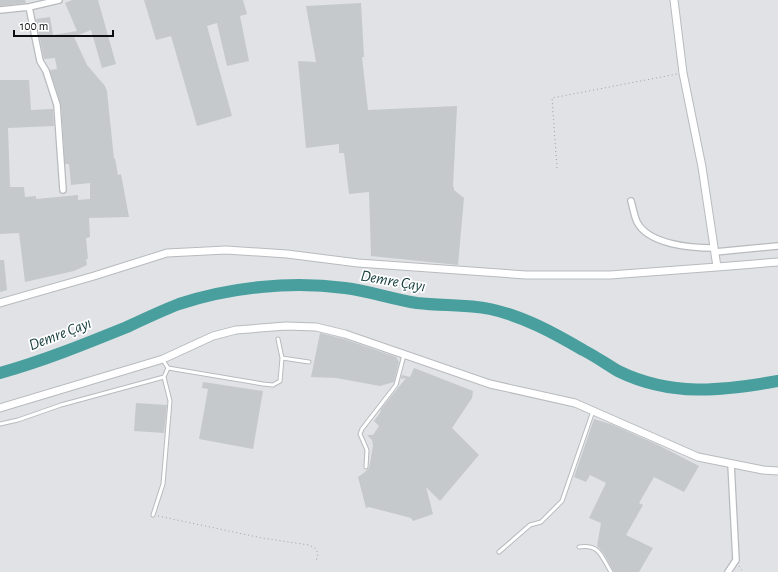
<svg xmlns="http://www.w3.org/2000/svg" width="778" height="572" viewBox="0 0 778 572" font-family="'Alegreya Sans',sans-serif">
<rect width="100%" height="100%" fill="#e0e2e6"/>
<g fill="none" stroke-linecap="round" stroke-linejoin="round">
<path stroke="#499f9d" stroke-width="12" d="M0 373C43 361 85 344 127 327 144 319 161 311 179 304 231 287 290 281 345 288 369 291 392 299 417 303 441 306 466 304 490 309 523 316 554 333 583 350 595 356 606 364 618 371 671 397 722 391 778 381"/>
</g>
<path fill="#c5c9cb" d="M0 0H25L26 3 0 6Z
M72 0H98L116 64 102 68 91 30 74 37 87 65 105 86 107 91 114 159 115 158 118 175 121 174 129 217 89 218 90 237 86 238 88 259H86L87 265 74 271 25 282 19 233 0 234V80H29L31 110 53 109 54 126 8 128 10 187H24L25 197 36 196V199L78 195V200L90 199V183L71 185 69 164H65L61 105 50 70 57 69 55 58 44 59 36 19 50 17 53 35 77 31 65 3Z
M144 0H243L247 14 240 16 249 61 227 66 217 23 207 26 232 116 197 126 171 36 156 40Z
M361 3 364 57H362L368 110 457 106 453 187H454V190L464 198 458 265 371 256 369 192 349 194 344 153H339V144L306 148 298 61 316 62 306 6Z
M0 260H4L7 290 0 292Z
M320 333 344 339 396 357 399 362 394 382 380 386 336 378 311 377Z
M414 368 473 391 472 398 452 428 479 455 440 501 426 487 433 514 413 521 411 518 369 507 366 508 358 477 365 472 369 468 373 446 372 440 367 435H373L379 426 374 421 380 413 381 409 406 378 401 379 402 375 410 377Z
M203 382 263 391 253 449 199 439 208 389 202 388Z
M136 403 167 405 164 433 134 431Z
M594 419 613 425 658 445 699 466 684 492 654 477 639 503 643 505 626 535 653 548 639 572H614L604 554 597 546 601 523 589 518 606 483 590 475 586 482 574 477Z"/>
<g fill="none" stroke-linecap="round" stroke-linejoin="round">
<defs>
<path id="service" d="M282 358 309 362
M168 368 263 384 273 385 280 381 282 358 278 339
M0 424 18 420 61 405 164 377 168 368 163 360
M366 467 367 450 360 434 362 429 396 385 404 355
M153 515 163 484 170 401 164 377
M579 547C600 544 601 556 611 572
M499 552 530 525 541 522 562 501 593 411"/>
<path id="minor" d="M29 7 40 61 46 71 57 105 63 190
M0 10 29 7 59 0
M631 201C633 208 634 215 637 222 649 245 692 248 714 248
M715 252 778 246
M728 572 736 560 731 464"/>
<path id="tertiary" d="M674 0 683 73 702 167 717 267 778 262
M0 303 94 276 167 253 226 250 287 254 358 263 526 275H610L717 267
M0 408 163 359 213 336 236 330 286 326 316 327 345 334 490 384 575 403 698 457 763 470 778 471"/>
</defs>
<use href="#service" stroke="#b8bbbe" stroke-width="5"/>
<use href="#minor" stroke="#b8bbbe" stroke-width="8"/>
<use href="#tertiary" stroke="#b8bbbe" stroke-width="9"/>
<path stroke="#9fa0a4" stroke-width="1" stroke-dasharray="1 3" stroke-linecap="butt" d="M557 168 552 98 677 74
M158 516 262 538 309 545 316 549 318 554 316 562
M739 566 743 572"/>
<use href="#service" stroke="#fff" stroke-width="3"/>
<use href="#minor" stroke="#fff" stroke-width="5.5"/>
<use href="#tertiary" stroke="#fff" stroke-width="7"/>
</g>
<g text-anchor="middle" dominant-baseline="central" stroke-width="3.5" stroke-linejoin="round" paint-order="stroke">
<g font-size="16" font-style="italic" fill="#143d3c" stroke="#fff">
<text transform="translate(393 281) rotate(10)">Demre Çayı</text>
<text transform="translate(60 334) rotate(-21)">Demre Çayı</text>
</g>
</g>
<path d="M14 30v6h99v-6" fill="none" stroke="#0d0e0f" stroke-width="2"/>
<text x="20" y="30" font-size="12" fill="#0d0e0f" stroke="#ffffff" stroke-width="3" paint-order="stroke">100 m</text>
</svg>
